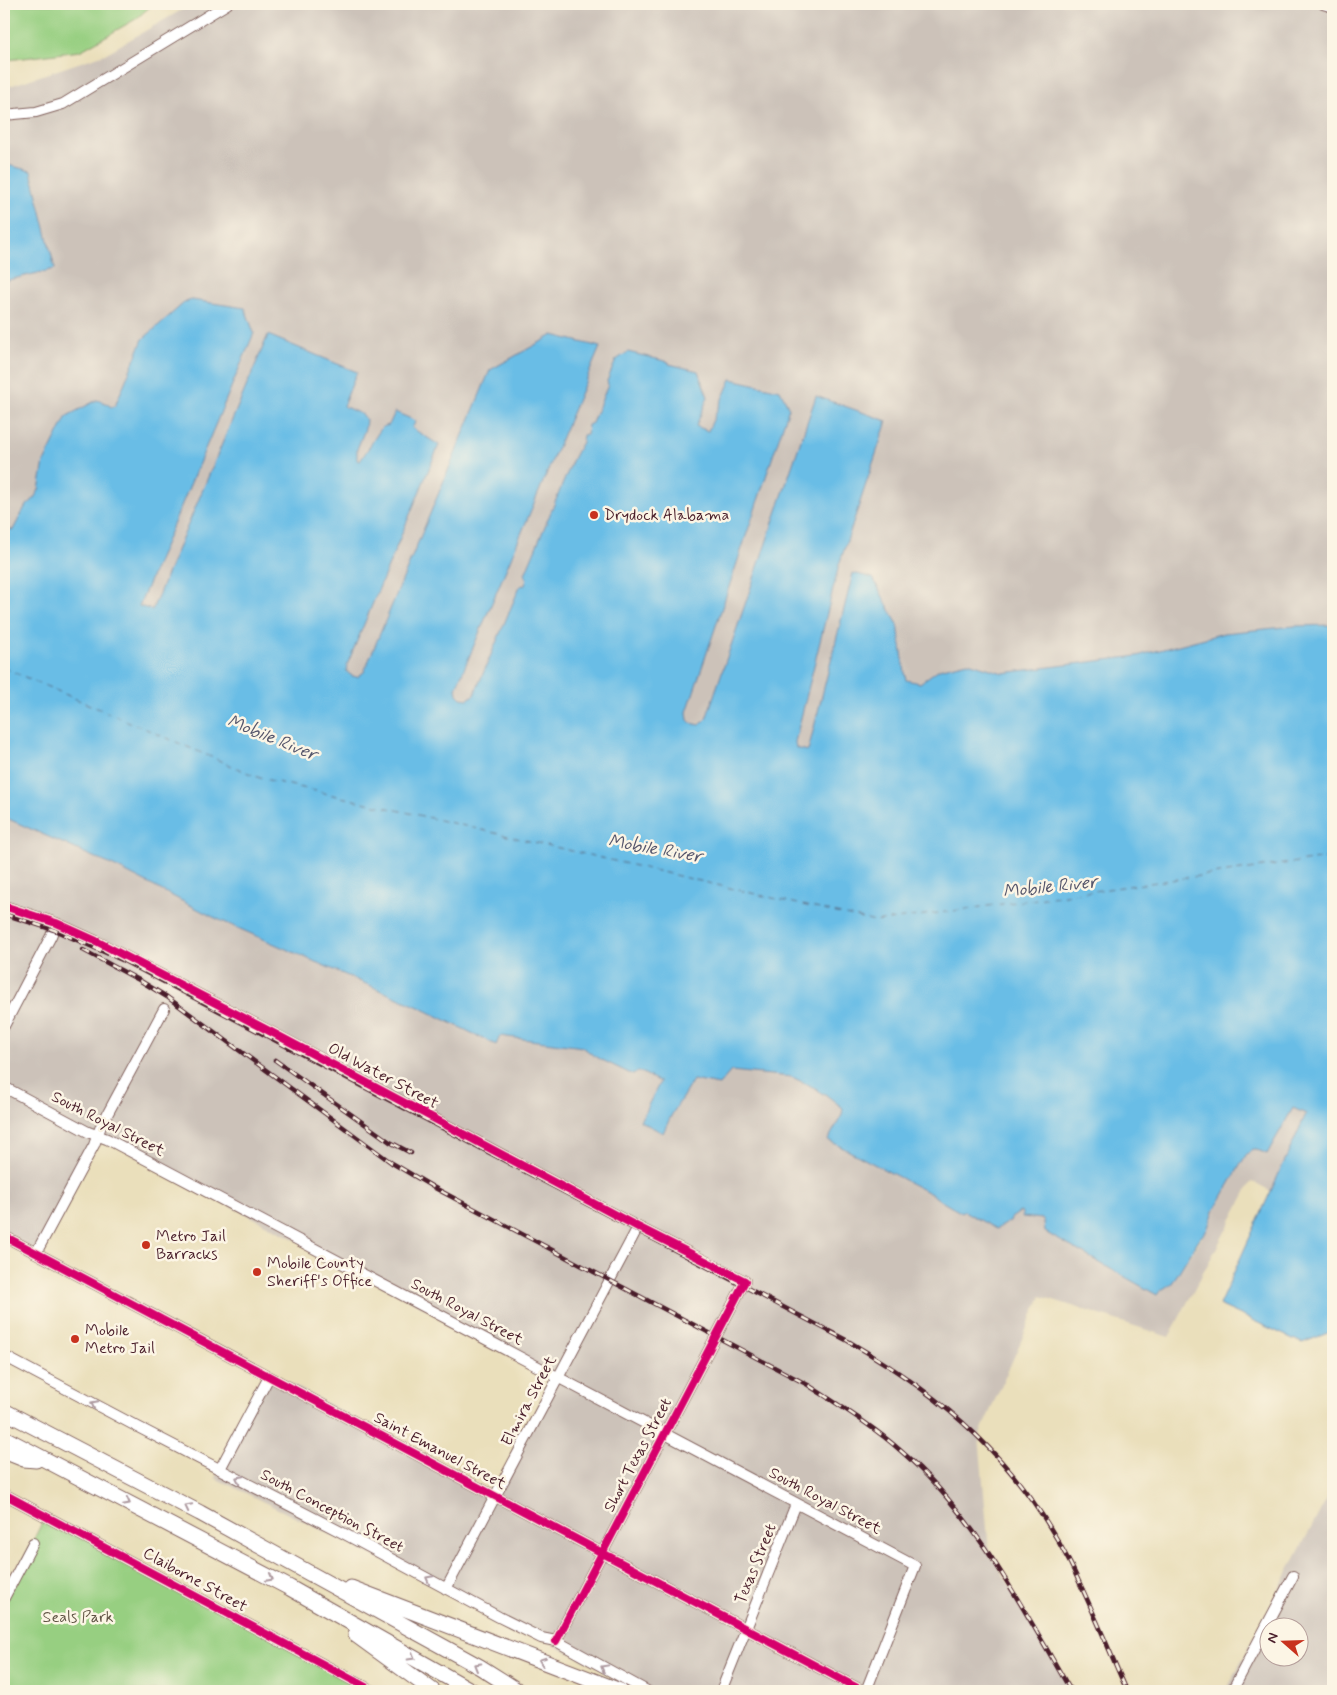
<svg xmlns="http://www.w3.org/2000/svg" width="1337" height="1695" viewBox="0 0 1337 1695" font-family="Mynerve,sans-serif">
<rect width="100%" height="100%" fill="#fcf5e5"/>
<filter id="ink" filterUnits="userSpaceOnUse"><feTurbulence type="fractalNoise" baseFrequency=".02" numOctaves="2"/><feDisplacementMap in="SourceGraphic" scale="10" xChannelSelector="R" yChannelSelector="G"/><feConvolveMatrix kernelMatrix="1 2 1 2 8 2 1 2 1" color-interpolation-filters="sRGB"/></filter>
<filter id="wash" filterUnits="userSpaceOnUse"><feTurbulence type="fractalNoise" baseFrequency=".0096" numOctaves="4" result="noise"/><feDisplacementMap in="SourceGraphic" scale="20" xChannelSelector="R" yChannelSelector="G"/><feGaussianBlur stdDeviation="1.12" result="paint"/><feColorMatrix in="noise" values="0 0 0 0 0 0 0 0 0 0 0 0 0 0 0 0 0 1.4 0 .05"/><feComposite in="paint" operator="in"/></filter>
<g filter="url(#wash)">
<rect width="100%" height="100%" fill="#eadfbb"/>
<path fill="#ccc2b9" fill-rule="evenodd" d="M192 4H1333V625L1295 626 1224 633 1137 656 1003 673 968 662 939 669 920 683 906 680 898 625 853 573 808 751 796 748 795 742 839 565 887 421 747 603 706 719 699 725 693 724 688 720 687 712 789 408 708 431 696 426 708 397 669 364V362L628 352 615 360 607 381 608 385 592 423 588 425 586 434 583 435 582 441 525 574 527 579 525 585 520 586 474 695 468 699 461 698 457 694 456 688 490 370 364 672 357 677 352 676 346 670 347 665 439 446 412 428 415 420 382 427 359 461 357 460V449L366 423 363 415 343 407 268 335 152 611 139 605 143 339 115 406 111 407 106 403 97 400 67 416 39 490 32 501 25 507 13 530 4 528V281L55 269 32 171 4 164V88L105 54Z
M4 817 118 868 215 918 421 1008 496 1044 500 1036 583 1047 594 1056 633 1075 639 1071 660 1082 663 1133 671 1116 693 1080 719 1084 731 1071 792 1077 817 1089 843 1108 842 1115 828 1140 933 1195 941 1201 962 1213 964 1210 996 1229 1010 1221 1011 1218 1020 1212 1022 1213V1217L1042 1219 1044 1222 1045 1232 1157 1295 1163 1289 1172 1283 1204 1234 1210 1224 1214 1211 1246 1155 1250 1151 1256 1149 1267 1154 1292 1107 1306 1114 1271 1191 1252 1181 1169 1337 1041 1296 979 1436 989 1551 1072 1691H644L541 1638 215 1478 270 1372 495 1496 558 1378 98 1136 36 1253 4 1236Z
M1333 1487V1691H1226L1301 1547ZM1270 1628H1300V1658H1270Z"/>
<path fill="#97cf81" stroke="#707756" d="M4 4H153L136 19 80 51 8 60 4 62Z
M46 1515 373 1691H4V1598Z"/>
<path fill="#69bde6" stroke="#5a6e88" d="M4 164 31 171 55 269 4 281Z
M192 300 245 308 254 333 139 606 152 610 268 335 357 372 343 406 363 415 366 419 365 429 357 449V460L360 461 382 427 389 425 395 412 416 421 412 428 439 445 347 665V672L352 676 357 677 364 672 490 370 553 335 600 347 456 688 457 694 461 698 468 699 474 695 520 586 525 585 527 579 525 574 573 459 582 442 583 435 587 434 588 425 592 423 608 385 607 381 616 360 628 352 669 362V364L698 371 708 397 696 426 708 431 731 379 780 390 789 408 687 712 688 720 691 723 700 725 706 719 816 396 887 421 839 565 795 742 796 748 808 751 853 573 873 578 898 625 906 680 920 683 939 669 968 662 1003 673 1137 656 1224 633 1295 626 1333 625V1331L1302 1343 1219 1305 1306 1114 1293 1108 1267 1154C1258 1150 1253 1147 1246 1155L1214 1211 1207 1230 1199 1239 1172 1283 1160 1291 1157 1295 1045 1232 1044 1222 1042 1219 1022 1217V1213L1020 1212 1011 1218 1010 1221 996 1229 964 1211 962 1213 941 1201 933 1195 828 1140 842 1115 843 1108 825 1094 821 1093 817 1089 792 1077 731 1071 719 1085 693 1080 671 1116 663 1133 640 1121 660 1082 639 1071 633 1075 594 1056 583 1047 500 1036 496 1045 421 1008 215 918 118 868 4 817V528L13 530 25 507 32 501 39 490 44 462 67 416 97 400 106 403 111 407 115 406 143 339 185 302Z"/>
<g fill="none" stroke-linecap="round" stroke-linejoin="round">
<path stroke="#55566c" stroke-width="1" stroke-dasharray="6 5" stroke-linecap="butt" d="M4 668 260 778 875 922 1333 857"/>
</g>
</g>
<g filter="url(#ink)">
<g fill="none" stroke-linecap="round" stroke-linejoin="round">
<defs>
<path id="minor" d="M1323 4 1333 7
M4 115 36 112 63 104 227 4
M4 906 56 923 96 941 275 1034 638 1227 745 1281 556 1641
M4 1026 51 936 56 923
M4 1087 88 1132 107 1139 915 1566 866 1691
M4 1236 863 1691
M36 1253 94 1145 101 1126 164 1009
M4 1356 136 1426 341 1532 499 1617 541 1638 556 1641 647 1691
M220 1469 269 1377
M4 1494 373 1691
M446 1589 638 1227
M4 1598 33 1543
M721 1691 796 1504
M1232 1691 1293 1576"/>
<path id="highway" d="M4 1411 200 1513 480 1667 518 1691
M4 1438 290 1588 472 1691
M4 1451 24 1459 36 1460
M351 1588 620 1691
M356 1635 433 1691"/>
</defs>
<use href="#minor" stroke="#82625d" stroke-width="12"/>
<use href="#highway" stroke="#82625d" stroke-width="17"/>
<use href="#minor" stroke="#fff" stroke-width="10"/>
<use href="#highway" stroke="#fff" stroke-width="15"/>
<defs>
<path id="rail" d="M4 914 54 930 122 960 848 1341C946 1398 1018 1461 1070 1563 1091 1605 1108 1648 1127 1691
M83 950 139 980 167 997 392 1163 433 1187 808 1385C840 1406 873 1426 901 1451 976 1516 1022 1607 1071 1691
M275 1060 390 1142 411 1153"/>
</defs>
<use href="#rail" stroke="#4a1f2b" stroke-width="4.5"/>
<use href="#rail" stroke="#fcf5e5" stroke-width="2.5" stroke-dasharray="8" stroke-linecap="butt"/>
<defs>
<path id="cycleway" d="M4 906 56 923 96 941 275 1034 638 1227 745 1281 556 1641
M4 1236 863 1691
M4 1494 373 1691"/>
</defs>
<use href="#cycleway" stroke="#fcf5e5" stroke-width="11"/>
<use href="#cycleway" stroke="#d6006c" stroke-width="8"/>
</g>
<defs><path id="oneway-chevron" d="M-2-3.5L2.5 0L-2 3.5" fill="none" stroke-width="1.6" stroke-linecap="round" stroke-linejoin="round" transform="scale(1.25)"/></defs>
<g stroke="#ae9aa0">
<use href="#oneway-chevron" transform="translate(94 1404) rotate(-152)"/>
<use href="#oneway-chevron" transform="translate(239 1479) rotate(-153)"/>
<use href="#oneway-chevron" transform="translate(127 1502) rotate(28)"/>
<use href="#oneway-chevron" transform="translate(188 1507) rotate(-153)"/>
<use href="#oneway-chevron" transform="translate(270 1578) rotate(28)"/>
<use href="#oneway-chevron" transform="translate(429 1579) rotate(-152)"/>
<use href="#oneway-chevron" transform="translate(412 1657) rotate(30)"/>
<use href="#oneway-chevron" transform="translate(542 1661) rotate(-159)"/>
<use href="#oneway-chevron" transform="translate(477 1666) rotate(-150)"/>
<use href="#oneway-chevron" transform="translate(604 1668) rotate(-151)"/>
</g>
</g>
<g fill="#c8321e" stroke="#fcf5e5" stroke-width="2">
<circle cx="594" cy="515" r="5"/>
<circle cx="146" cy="1245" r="5"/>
<circle cx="257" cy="1272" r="5"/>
<circle cx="75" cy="1339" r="5"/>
</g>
<g text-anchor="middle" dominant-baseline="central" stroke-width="5" stroke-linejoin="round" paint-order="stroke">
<g font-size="16" fill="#4a1f2b" stroke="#fcf5e5" text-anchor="start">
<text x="604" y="515">Drydock Alabama</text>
<text x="156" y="1236">Metro Jail<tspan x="156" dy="18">Barracks</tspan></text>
<text x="267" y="1263">Mobile County<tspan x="267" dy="18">Sheriff's Office</tspan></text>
<text x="85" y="1330">Mobile<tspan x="85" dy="18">Metro Jail</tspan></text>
</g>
<g font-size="16" fill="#4a1f2b" stroke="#fcf5e5">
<text transform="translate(383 1076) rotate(28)">Old Water Street</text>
<text transform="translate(108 1124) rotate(27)">South Royal Street</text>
<text transform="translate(467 1312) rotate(28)">South Royal Street</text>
<text transform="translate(529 1401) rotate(-62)">Elmira Street</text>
<text transform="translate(440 1451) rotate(28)">Saint Emanuel Street</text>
<text transform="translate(638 1455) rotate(-62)">Short Texas Street</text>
<text transform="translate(825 1501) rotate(28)">South Royal Street</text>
<text transform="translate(332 1511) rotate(28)">South Conception Street</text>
<text transform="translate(756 1564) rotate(-68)">Texas Street</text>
<text transform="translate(195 1580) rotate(29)">Claiborne Street</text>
</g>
<g font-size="16" fill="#615445" stroke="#fcf5e5">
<text x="78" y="1617">Seals Park</text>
</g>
<g font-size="18" font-style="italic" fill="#55566c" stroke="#fcf5e5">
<text transform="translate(272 738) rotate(22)">Mobile River</text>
<text transform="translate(655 849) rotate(10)">Mobile River</text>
<text transform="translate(1050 887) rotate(-6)">Mobile River</text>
</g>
</g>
<rect width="1337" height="1695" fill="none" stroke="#fcf5e5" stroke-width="20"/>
<g transform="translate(1284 1642) rotate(290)"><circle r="24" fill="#fcf5e5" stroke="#b59f9b"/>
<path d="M0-4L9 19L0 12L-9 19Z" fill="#c8321e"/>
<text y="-8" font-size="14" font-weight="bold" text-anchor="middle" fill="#4a1f2b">N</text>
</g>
</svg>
